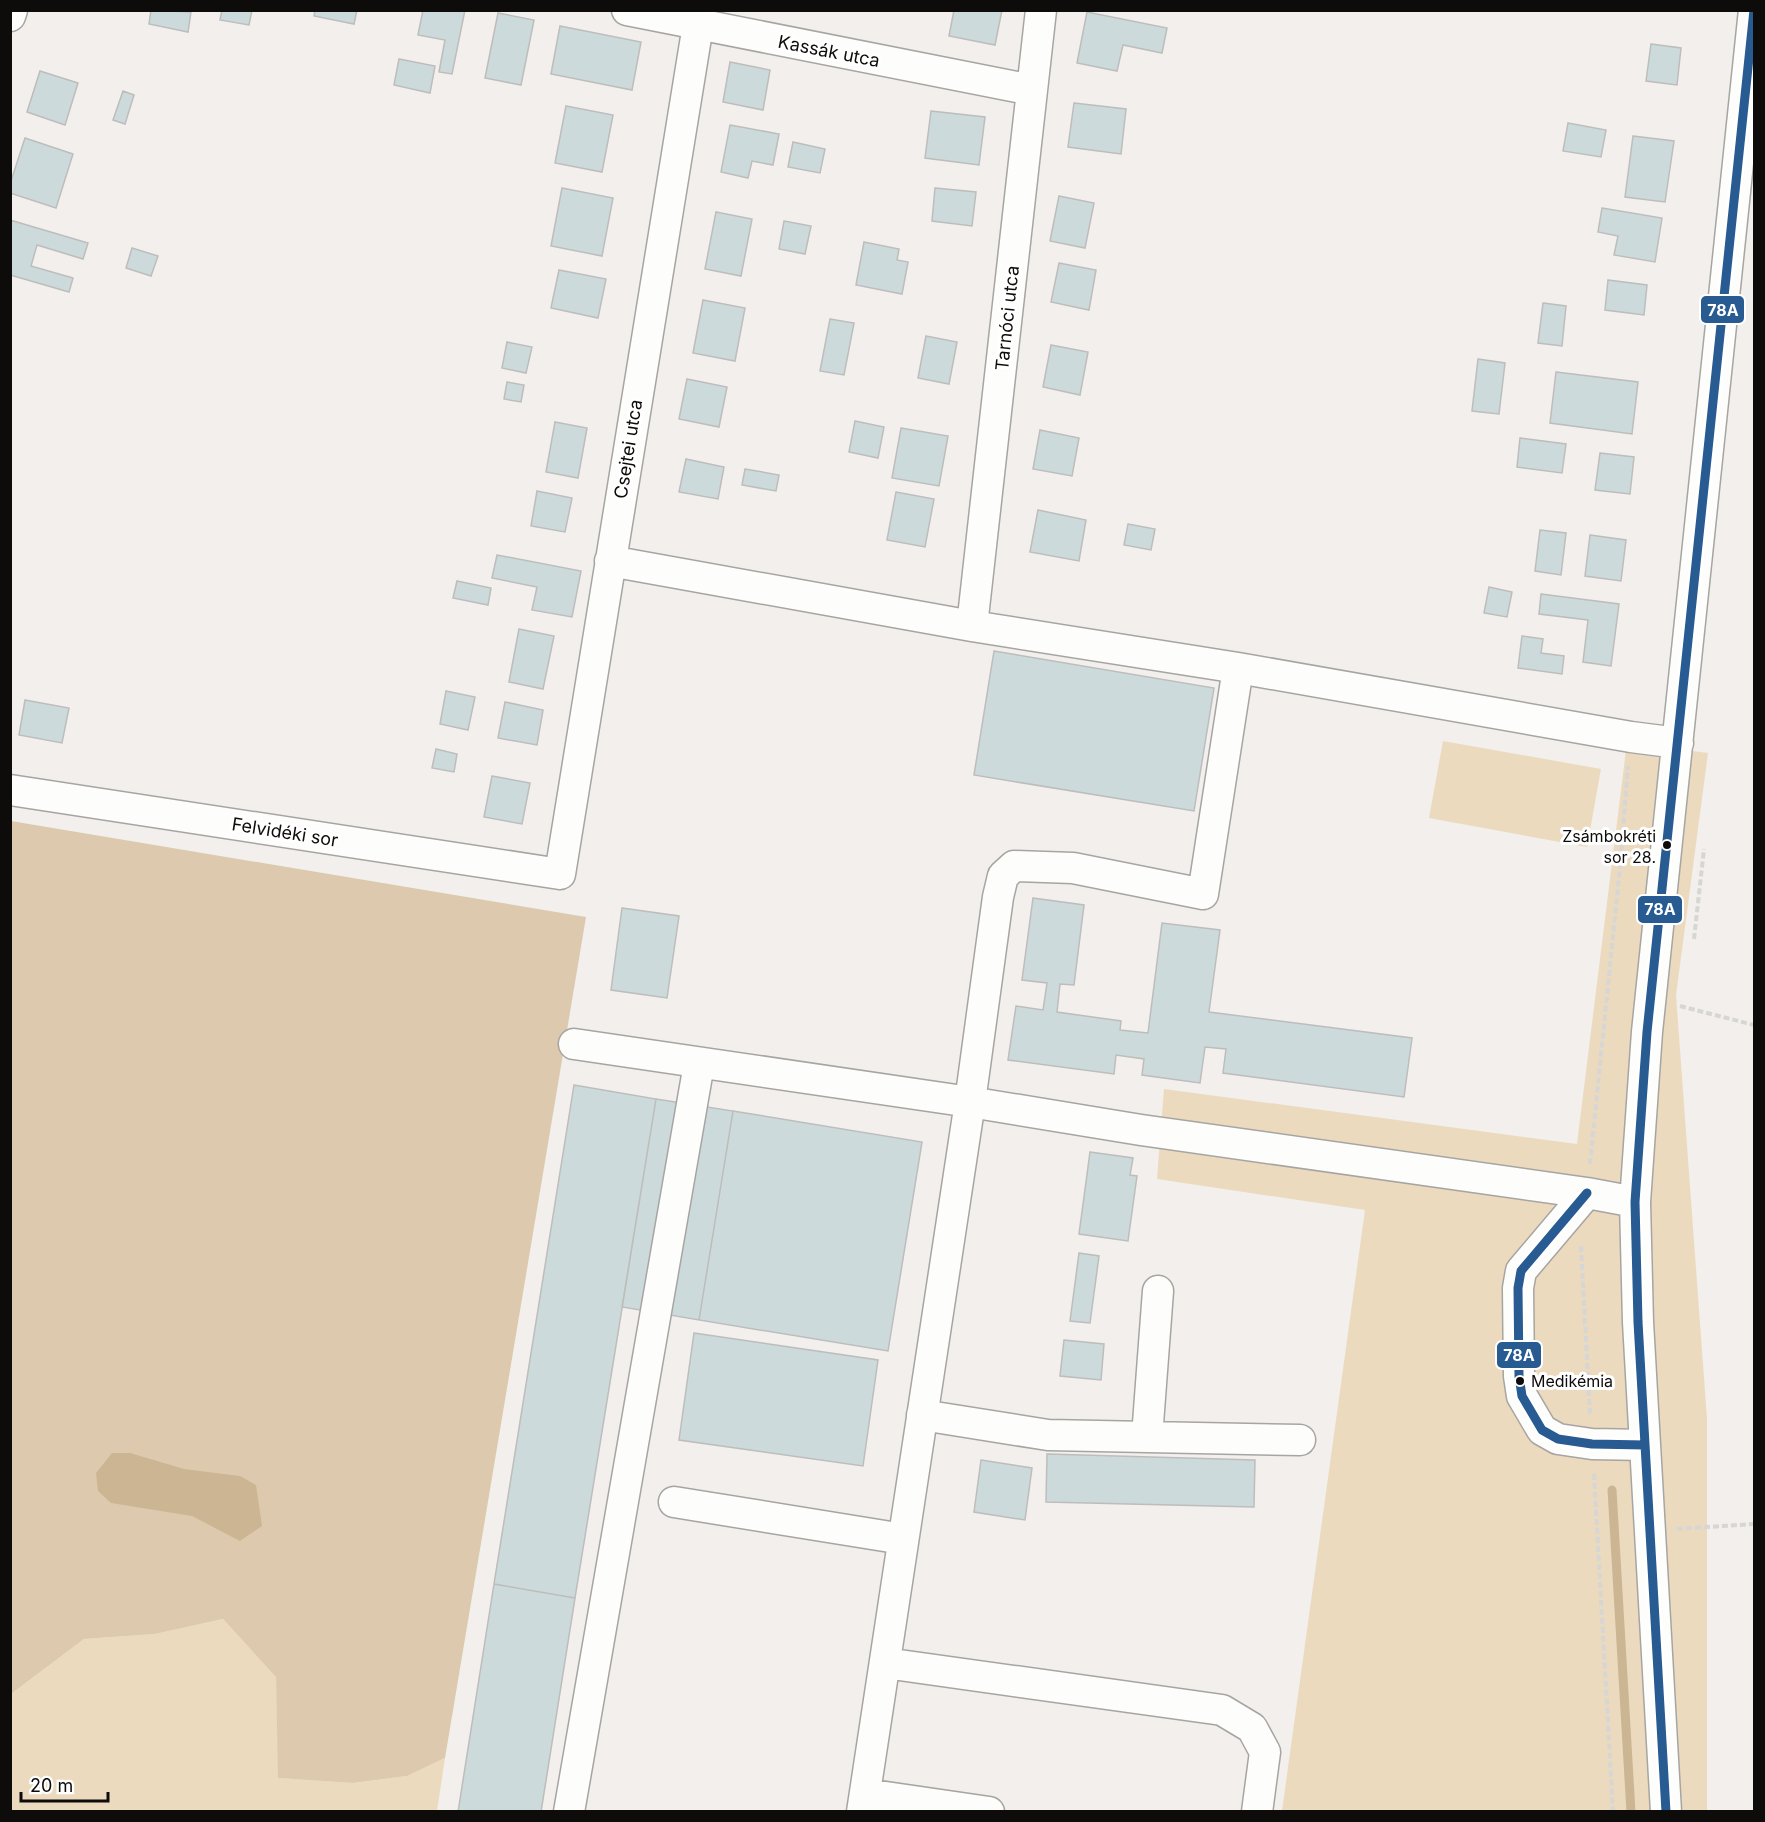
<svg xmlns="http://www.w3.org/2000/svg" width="1765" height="1822" viewBox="0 0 1765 1822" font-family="Inter,sans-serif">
<rect width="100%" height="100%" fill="#f2efec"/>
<path fill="#ecdabf" d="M1443 741 1601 769 1587 847 1429 818Z
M1643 744 1708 753 1676 995 1707 1419V1811H1282L1365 1210 1157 1179 1164 1089 1577 1144 1626 750Z
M223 1619 276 1676 279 1778 354 1783 407 1776 445 1758 437 1811 11 1812V1694L84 1639 155 1634Z"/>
<path fill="#ddcaae" d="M11 821 586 917 445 1758 407 1776 353 1783 278 1778 276 1677 223 1619 155 1634 84 1639 11 1694Z"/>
<path fill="#ccb592" d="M112 1453H130L184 1469 240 1476 256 1485 262 1526 240 1541 192 1516 111 1503 98 1491 96 1473Z"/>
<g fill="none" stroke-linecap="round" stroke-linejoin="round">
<path stroke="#ccb592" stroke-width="9" d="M1612 1490 1631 1812"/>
</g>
<path fill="#cddadb" stroke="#bdbdbc" stroke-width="1.5" d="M151 10 191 12 188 32 149 24Z
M222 10H252L249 25 220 20Z
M315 10H357L354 24 314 16Z
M423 10H465L452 74 439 72 445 40 418 35Z
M954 10H1002L995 45 949 36Z
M1087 12 1167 28 1162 53 1123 45 1117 71 1077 63Z
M498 13 534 20 521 85 485 78Z
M560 26 641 42 632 90 551 74Z
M1651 44 1681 48 1677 85 1646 81Z
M399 59 435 66 430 93 394 85Z
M730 62 770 70 763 110 723 102Z
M40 71 78 83 65 125 27 112Z
M123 91 134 95 125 124 113 120Z
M1074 103 1126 109 1121 154 1068 147Z
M566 106 613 115 602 172 555 163Z
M931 111 985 117 979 165 925 158Z
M1568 123 1606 130 1601 157 1563 151Z
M730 125 779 134 773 165 752 161 748 178 721 172Z
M1633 136 1674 141 1665 202 1625 197Z
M25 138 73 154 56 208 10 193V184Z
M793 142 825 149 820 173 788 167Z
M562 188 613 198 602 256 551 246Z
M935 188 976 192 972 226 932 221Z
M1059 196 1094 203 1085 248 1050 241Z
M1602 208 1662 218 1655 262 1614 255 1618 236 1598 232Z
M716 212 752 219 741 276 705 269Z
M10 220 88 243 83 259 37 245 31 266 73 278 69 292 10 275Z
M784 221 811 226 805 254 779 249Z
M864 242 899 249 897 260 908 262 902 294 856 285Z
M132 248 158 256 151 276 126 268Z
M1059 263 1096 270 1089 310 1051 302Z
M559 270 606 279 598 318 551 308Z
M1608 280 1647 285 1644 315 1605 310Z
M703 300 745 308 735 361 693 353Z
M1543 303 1566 306 1562 346 1538 343Z
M830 319 854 323 844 375 820 371Z
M926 336 957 342 949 384 918 378Z
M507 342 532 347 526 373 502 368Z
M1051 345 1088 352 1080 395 1043 387Z
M1478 359 1505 363 1499 414 1472 411Z
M1556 372 1638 382 1632 434 1550 423Z
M687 379 727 387 719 427 679 419Z
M507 382 524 385 521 402 504 399Z
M855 421 884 427 878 458 849 452Z
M555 422 587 428 578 478 546 472Z
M901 428 948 436 939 486 892 478Z
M1040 430 1079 438 1072 476 1033 469Z
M1520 438 1566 444 1562 473 1517 467Z
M1600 453 1634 457 1630 494 1595 490Z
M686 459 724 467 718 499 679 492Z
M745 469 779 475 776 491 742 485Z
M537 491 572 498 565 532 531 526Z
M896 492 934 499 925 547 887 540Z
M1038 510 1086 520 1079 561 1030 552Z
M1128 524 1155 529 1151 550 1124 545Z
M1540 530 1566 533 1561 575 1535 571Z
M1590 535 1626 540 1621 581 1585 576Z
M497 555 581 571 572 617 532 610 537 587 492 578Z
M457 581 491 588 488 605 453 598Z
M1489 587 1512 592 1507 617 1484 613Z
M1541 594 1619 604 1611 666 1583 662 1588 620 1539 614Z
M519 629 554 636 543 689 509 682Z
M1522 636 1543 639 1541 653 1564 656 1562 674 1518 668Z
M994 651 1214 688 1194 811 974 775Z
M446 691 475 697 468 730 440 724Z
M25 700 69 708 62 743 19 735Z
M505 702 543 710 537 745 498 738Z
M436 749 457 754 454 772 432 768Z
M492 776 530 783 522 824 484 817Z
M1033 898 1084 905 1074 985 1060 984 1057 1012 1121 1021 1120 1030 1148 1033 1162 923 1220 930 1209 1012 1412 1038 1404 1097 1223 1073 1226 1049 1205 1047 1200 1083 1142 1075 1144 1059 1116 1055 1114 1074 1008 1060 1016 1006 1043 1010 1047 983 1022 980Z
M622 908 679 916 667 998 611 990Z
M574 1085 656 1099 575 1598 494 1584Z
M656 1099 733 1111 699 1320 622 1307Z
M733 1111 922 1142 888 1351 699 1320Z
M1090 1152 1133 1158 1130 1175 1137 1176 1128 1241 1079 1234Z
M1079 1253 1099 1256 1090 1323 1070 1321Z
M694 1333 878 1360 863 1466 679 1440Z
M1064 1340 1104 1344 1101 1380 1060 1376Z
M1047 1454 1255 1460 1254 1507 1046 1502Z
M981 1460 1032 1468 1025 1520 974 1512Z
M494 1584 575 1598 541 1812H458Z"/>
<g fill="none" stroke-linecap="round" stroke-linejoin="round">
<defs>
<path id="minor" d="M627 10 1032 90
M10 16 12 10
M610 561 972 626 1238 668 1631 737 1678 743
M972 626 1041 10
M10 790 560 874 698 25
M574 1044 970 1102 1141 1130 1587 1193 1635 1202
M1587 1193 1521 1271 1518 1288 1519 1376 1522 1396 1542 1430 1558 1439 1592 1444 1645 1445
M922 1415 1048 1435 1300 1440
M1147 1437 1158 1291
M674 1502 903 1539
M885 1663 1222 1710 1252 1728 1265 1752 1257 1812
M865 1794 989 1812
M569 1812 699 1064
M862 1812 970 1102 998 897 1003 876 1014 866 1073 868 1203 894 1238 668
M1666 1812 1638 1322 1635 1202 1647 1032 1754 10"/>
</defs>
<use href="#minor" stroke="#a7a5a2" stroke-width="33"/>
<path stroke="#d6d6d4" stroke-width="4" stroke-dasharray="6 3" stroke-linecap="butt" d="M1694 939 1704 849
M1680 1006 1754 1025
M1590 1164 1620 867 1628 766
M1581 1246 1590 1415
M1594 1474 1613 1812
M1677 1529 1754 1524"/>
<use href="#minor" stroke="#fdfdfc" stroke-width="30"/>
<defs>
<path id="bus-1" d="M1587 1193 1521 1271 1518 1288 1519 1376 1522 1396 1542 1430 1558 1439 1592 1444 1645 1445
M1666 1812 1638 1322 1635 1202 1647 1032 1754 10"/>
</defs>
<use href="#bus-1" stroke="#fff" stroke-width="14"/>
<use href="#bus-1" stroke="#275b91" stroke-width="9"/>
</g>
<g fill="#0e0c0a" stroke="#fff" stroke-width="2">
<circle cx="1667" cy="845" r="5"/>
<circle cx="1520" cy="1381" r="5"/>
</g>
<g text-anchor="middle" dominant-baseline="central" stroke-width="6" stroke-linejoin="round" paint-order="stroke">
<g font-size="16" fill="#0e0c0a" stroke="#fff" text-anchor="end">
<text x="1656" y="836">Zsámbokréti<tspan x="1656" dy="21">sor 28.</tspan></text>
<text x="1531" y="1381" text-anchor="start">Medikémia</text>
</g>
<g font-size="18" fill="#0e0c0a" stroke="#fff">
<text transform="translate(829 51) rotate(11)">Kassák utca</text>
<text transform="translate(1007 318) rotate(-84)">Tarnóci utca</text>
<text transform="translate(628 449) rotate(-81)">Csejtei utca</text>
<text transform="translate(285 832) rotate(9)">Felvidéki sor</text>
</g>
</g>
<g stroke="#fff" stroke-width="2">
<rect x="1700" y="295" width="45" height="29" rx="6" fill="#275b91"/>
<rect x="1637" y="895" width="46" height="29" rx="6" fill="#275b91"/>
<rect x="1496" y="1341" width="46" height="28" rx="6" fill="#275b91"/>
</g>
<g font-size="16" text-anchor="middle" font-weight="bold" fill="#fff">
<text x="1723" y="316">78A</text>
<text x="1660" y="915">78A</text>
<text x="1519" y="1361">78A</text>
</g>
<rect width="1765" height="1822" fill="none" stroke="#0e0c0a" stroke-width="24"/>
<path d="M21 1792v9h87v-9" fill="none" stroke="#0e0c0a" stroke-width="3"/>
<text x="30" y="1792" font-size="18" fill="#0e0c0a" stroke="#ffffff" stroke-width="4.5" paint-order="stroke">20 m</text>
</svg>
